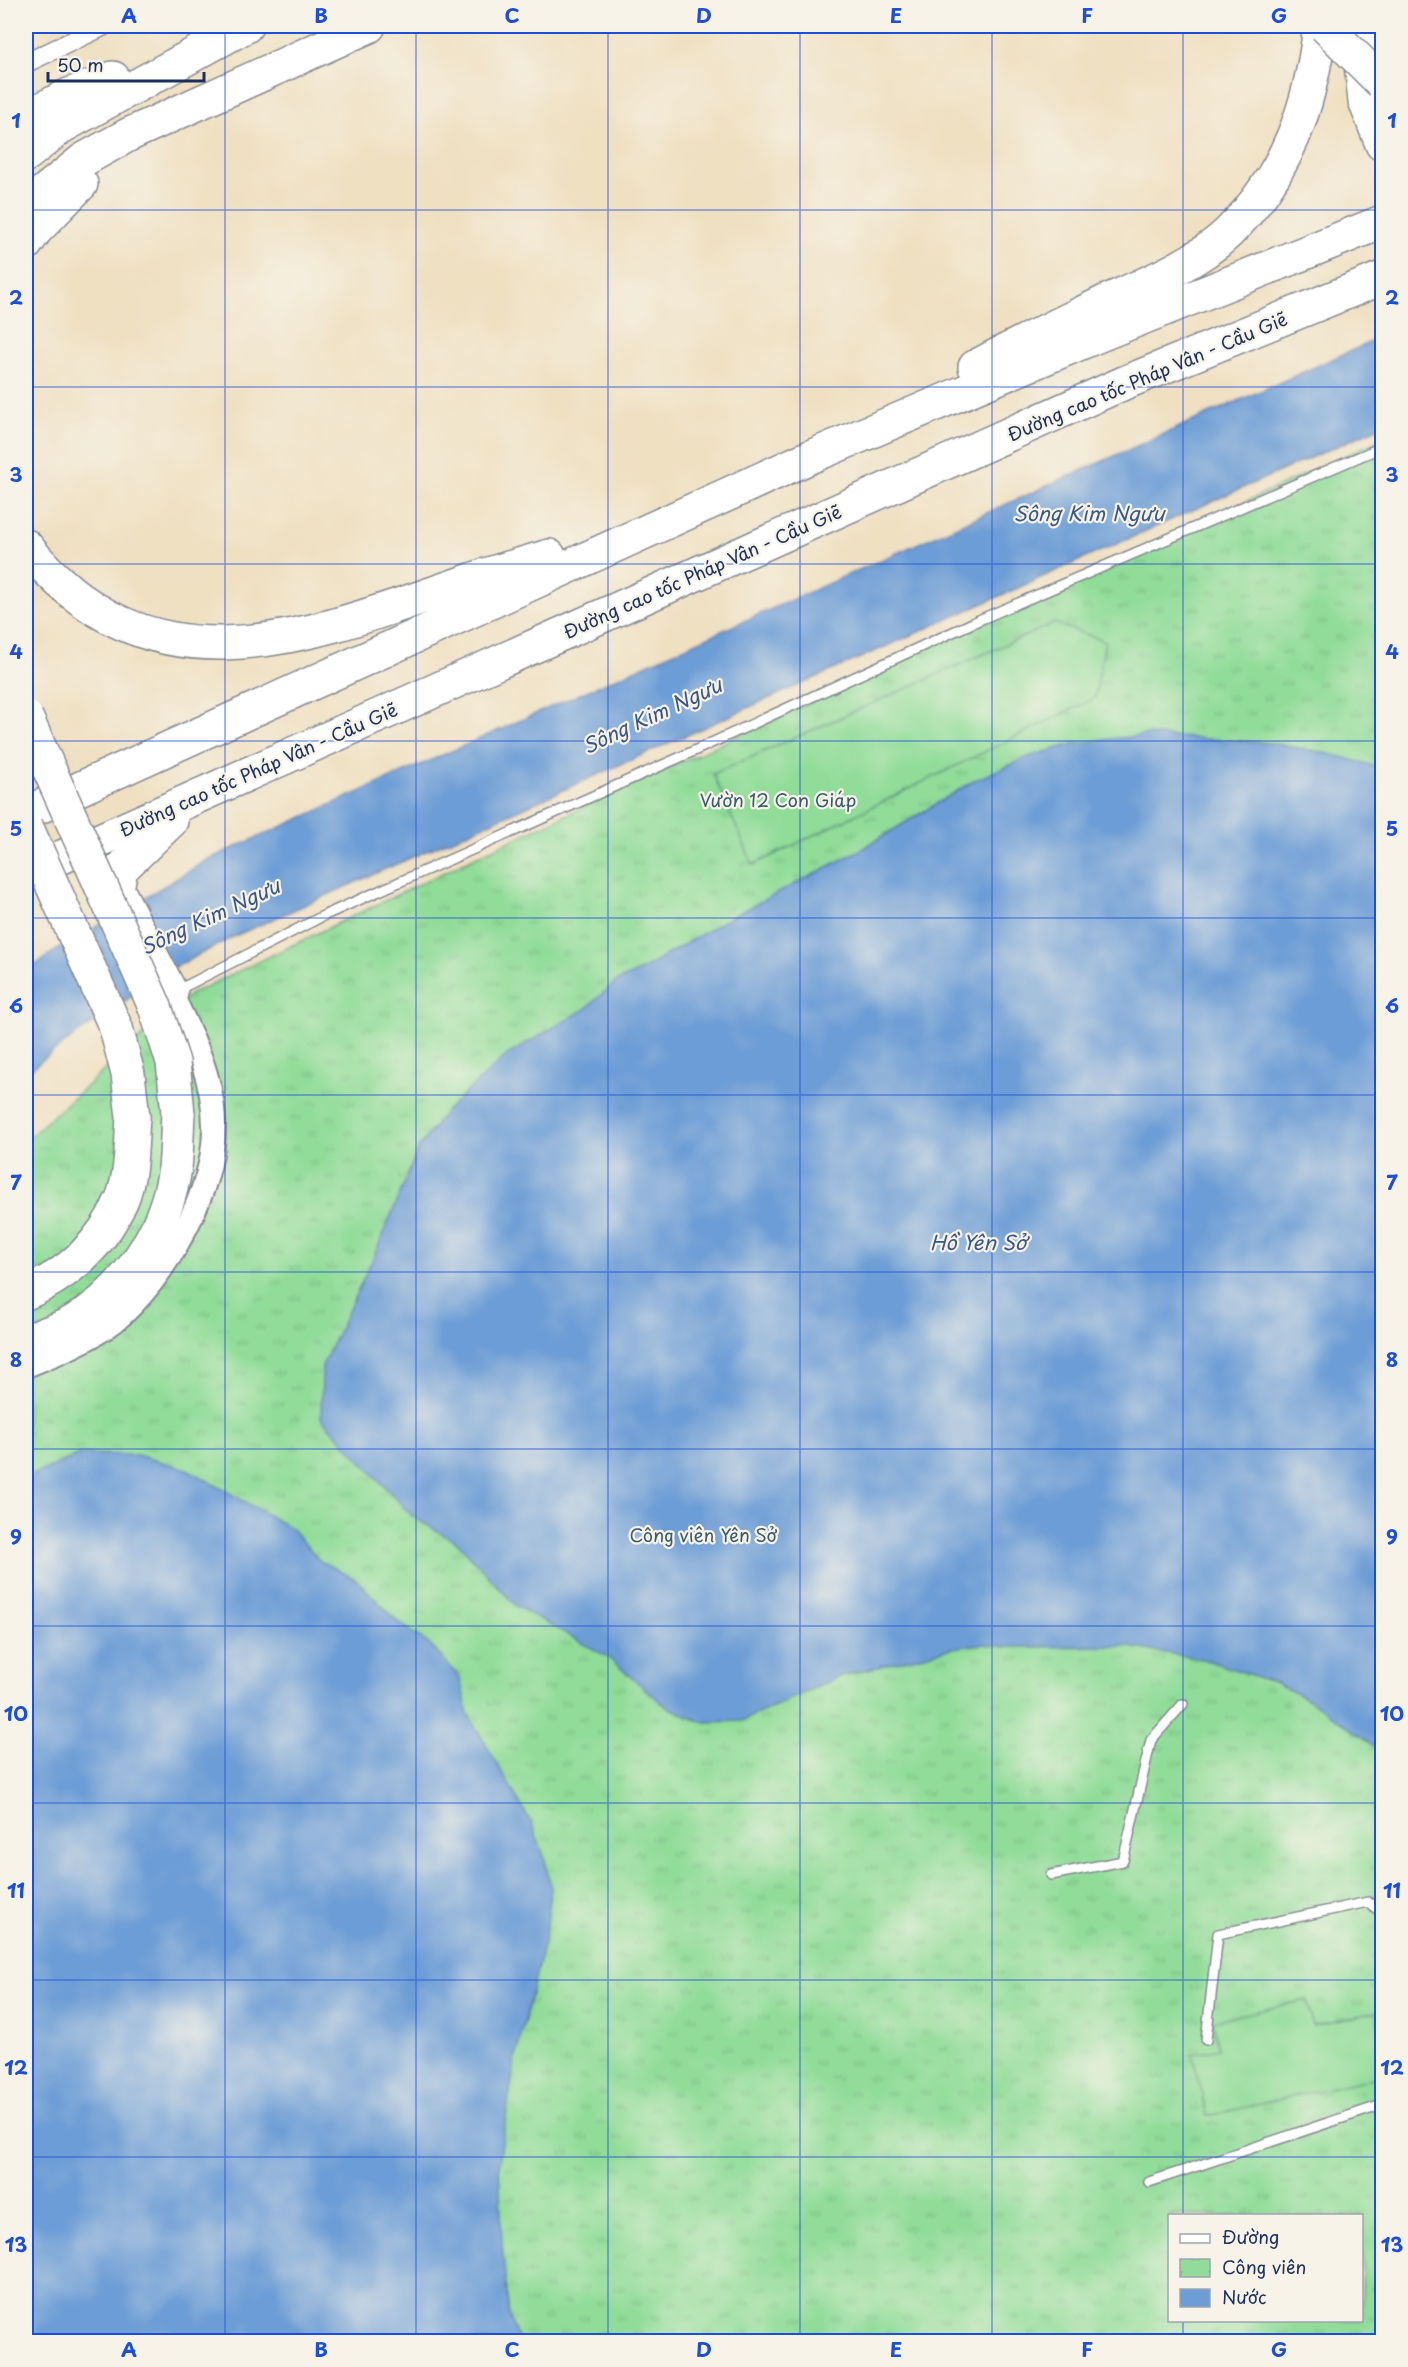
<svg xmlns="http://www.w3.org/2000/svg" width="1408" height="2367" viewBox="0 0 1408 2367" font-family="'Playpen Sans',sans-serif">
<defs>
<pattern id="park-tufts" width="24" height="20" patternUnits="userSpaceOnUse" patternTransform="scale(1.5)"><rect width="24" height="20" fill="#90dc98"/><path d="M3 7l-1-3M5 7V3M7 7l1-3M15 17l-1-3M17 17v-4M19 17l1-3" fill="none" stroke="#7cbd85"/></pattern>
</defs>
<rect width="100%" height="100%" fill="#f7f3e8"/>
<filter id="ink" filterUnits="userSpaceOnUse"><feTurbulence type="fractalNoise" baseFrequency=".0167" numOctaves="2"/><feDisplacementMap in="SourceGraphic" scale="12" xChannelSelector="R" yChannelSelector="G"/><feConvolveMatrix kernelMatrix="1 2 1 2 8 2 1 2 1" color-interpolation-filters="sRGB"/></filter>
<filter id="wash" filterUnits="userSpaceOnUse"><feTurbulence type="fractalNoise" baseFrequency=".008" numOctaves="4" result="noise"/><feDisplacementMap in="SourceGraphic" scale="24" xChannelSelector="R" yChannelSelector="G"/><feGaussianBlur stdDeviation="1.35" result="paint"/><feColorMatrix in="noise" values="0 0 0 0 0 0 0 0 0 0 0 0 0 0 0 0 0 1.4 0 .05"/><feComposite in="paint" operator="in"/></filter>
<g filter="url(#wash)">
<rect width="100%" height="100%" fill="#efe0c2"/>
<path fill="url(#park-tufts)" stroke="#56867b" stroke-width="1.5" fill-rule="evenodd" d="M1382 439V2341L26 2342V1140L189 995 486 852ZM1170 2216H1362V2320H1170Z"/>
<path fill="#90dc98" stroke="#56867b" stroke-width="1.5" d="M1054 623 1105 641 1095 698 753 865 713 774Z
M1307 2000 1313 2026 1376 2012 1382 2041V2076L1207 2116 1192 2054 1219 2048 1213 2021Z"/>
<path fill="#6d9dd6" stroke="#44669a" stroke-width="1.5" d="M1382 337V426L233 937 170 970 70 1039 26 1073V972L50 954 209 859Z
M1146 735 1271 743 1326 753 1382 768V1753L1364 1738 1309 1700 1276 1683 1203 1659 1123 1646 1008 1647 983 1644 951 1648 838 1677 742 1721 702 1722 667 1707 606 1656 516 1606 458 1543 413 1517 321 1418 322 1366 375 1254 419 1147 447 1110 507 1055 585 1009 617 981 640 971 720 923 862 849 975 780 1031 756 1076 743Z
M81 1454 137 1455 187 1469 291 1528 320 1561 356 1579 398 1622 429 1644 460 1678 468 1714 532 1824 544 1856 551 1888 546 1934 515 2060 499 2163 502 2244 509 2316 519 2341H26V1481L32 1475Z"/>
</g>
<g filter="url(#ink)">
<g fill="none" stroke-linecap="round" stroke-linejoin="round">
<defs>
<path id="service" d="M176 991 325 915 683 756 979 620 1382 447
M1051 1875 1123 1861 1151 1740 1183 1704
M1206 2040 1218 1934 1368 1902 1382 1913
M1149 2182 1382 2105"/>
<path id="minor" d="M26 63 104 26"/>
<path id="tertiary" d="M26 1366C56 1354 89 1341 115 1321 165 1280 215 1191 214 1126 214 1078 192 1035 171 993"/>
<path id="trunk" d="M1366 26 1382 61"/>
<path id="motorway" d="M1357 26 1365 101 1382 144
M26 117 69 95 113 78
M26 155 61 127 246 26
M26 206 83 160 128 135 369 26
M26 244 36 230 81 184
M975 367C1019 343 1064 322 1109 300 1150 282 1195 264 1228 233 1287 175 1311 106 1320 26
M26 546C152 703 313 635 471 580 496 571 523 564 549 556
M26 813 810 457 1102 334 1382 222
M171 821 121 869 117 889 171 993
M26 873 1124 383 1382 278
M26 1293C69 1274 103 1243 122 1199 132 1174 131 1143 133 1117
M26 1341C41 1335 59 1330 73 1322 127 1291 166 1230 175 1168 177 1150 177 1131 178 1113"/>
</defs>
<use href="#service" stroke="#858890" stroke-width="12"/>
<use href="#minor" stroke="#858890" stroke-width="21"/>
<use href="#tertiary" stroke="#858890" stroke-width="26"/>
<use href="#trunk" stroke="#858890" stroke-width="33"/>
<use href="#motorway" stroke="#858890" stroke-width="36"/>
<use href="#service" stroke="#fff" stroke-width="9"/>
<use href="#minor" stroke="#fff" stroke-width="18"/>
<use href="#tertiary" stroke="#fff" stroke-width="22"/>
<use href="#trunk" stroke="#fff" stroke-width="30"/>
<use href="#motorway" stroke="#fff" stroke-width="33"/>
<defs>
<path id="motorway-bridge" d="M1325 26 1382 83
M26 717 155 1007 173 1062 178 1113
M26 826 116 1028 128 1074 133 1117"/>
</defs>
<use href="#motorway-bridge" stroke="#858890" stroke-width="36" stroke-linecap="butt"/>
<use href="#motorway-bridge" stroke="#fff" stroke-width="33"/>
</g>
</g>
<path fill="none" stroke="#1d4ed8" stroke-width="1.5" stroke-opacity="0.55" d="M225 26V2342M416 26V2342M608 26V2342M800 26V2342M992 26V2342M1183 26V2216M26 210H1382M26 387H1382M26 564H1382M26 741H1382M26 918H1382M26 1095H1382M26 1272H1382M26 1449H1382M26 1626H1382M26 1803H1382M26 1980H1382M26 2157H1382M1183 2320V2342"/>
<g text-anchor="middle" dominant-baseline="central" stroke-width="4.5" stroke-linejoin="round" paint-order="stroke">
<g font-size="18" fill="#1b2f5e" stroke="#f7f3e8">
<text transform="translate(1147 376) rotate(-23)">Đường cao tốc Pháp Vân - Cầu Giẽ</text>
<text transform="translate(702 571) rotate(-24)">Đường cao tốc Pháp Vân - Cầu Giẽ</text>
<text transform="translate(258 769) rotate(-24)">Đường cao tốc Pháp Vân - Cầu Giẽ</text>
</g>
<g font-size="18" fill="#385a6c" stroke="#f7f3e8">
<text x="778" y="799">Vườn 12 Con Giáp</text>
<text x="703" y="1534">Công viên Yên Sở</text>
</g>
<g font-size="20" font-style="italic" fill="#385688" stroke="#f7f3e8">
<text x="1089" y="513">Sông Kim Ngưu</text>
<text transform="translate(652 715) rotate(-25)">Sông Kim Ngưu</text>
<text transform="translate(210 916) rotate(-25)">Sông Kim Ngưu</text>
<text x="978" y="1242">Hồ Yên Sở</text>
</g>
</g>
<rect width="1408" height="2367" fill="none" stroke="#f7f3e8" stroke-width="66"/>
<rect x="1168" y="2214" width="195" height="108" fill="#f7f3e8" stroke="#9fa5b1" stroke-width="1.5"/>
<rect x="1180" y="2234" width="30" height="9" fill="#ffffff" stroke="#9fa5b1" stroke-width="1.5"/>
<text x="1222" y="2244" font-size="18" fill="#1b2f5e">Đường</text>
<rect x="1180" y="2259" width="30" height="18" fill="url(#park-tufts)" stroke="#9fa5b1" stroke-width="1.5"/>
<text x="1222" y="2274" font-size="18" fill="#1b2f5e">Công viên</text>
<rect x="1180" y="2289" width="30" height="18" fill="#6d9dd6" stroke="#9fa5b1" stroke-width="1.5"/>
<text x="1222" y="2304" font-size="18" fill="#1b2f5e">Nước</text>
<path d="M48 72v9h156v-9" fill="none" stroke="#1b2f5e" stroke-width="3"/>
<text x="57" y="72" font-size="18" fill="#1b2f5e" stroke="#f7f3e8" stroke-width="4.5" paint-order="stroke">50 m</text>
<rect x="33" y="33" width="1342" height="2301" fill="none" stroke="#1d4ed8" stroke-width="2"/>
<g font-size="20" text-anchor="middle" font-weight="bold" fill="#1d4ed8">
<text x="129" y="23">A</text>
<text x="321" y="23">B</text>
<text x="512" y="23">C</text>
<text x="704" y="23">D</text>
<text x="896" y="23">E</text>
<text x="1087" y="23">F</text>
<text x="1279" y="23">G</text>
<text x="16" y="128">1</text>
<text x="1392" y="128">1</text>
<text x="16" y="305">2</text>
<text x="1392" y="305">2</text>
<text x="16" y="482">3</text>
<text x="1392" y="482">3</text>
<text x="16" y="659">4</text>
<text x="1392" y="659">4</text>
<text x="16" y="836">5</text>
<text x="1392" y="836">5</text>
<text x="16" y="1013">6</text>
<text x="1392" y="1013">6</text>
<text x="16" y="1190">7</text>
<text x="1392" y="1190">7</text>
<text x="16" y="1367">8</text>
<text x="1392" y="1367">8</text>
<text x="16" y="1544">9</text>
<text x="1392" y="1544">9</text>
<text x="16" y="1721">10</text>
<text x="1392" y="1721">10</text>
<text x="16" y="1898">11</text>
<text x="1392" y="1898">11</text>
<text x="16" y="2075">12</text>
<text x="1392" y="2075">12</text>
<text x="16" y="2252">13</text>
<text x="1392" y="2252">13</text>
<text x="129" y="2357">A</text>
<text x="321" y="2357">B</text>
<text x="512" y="2357">C</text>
<text x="704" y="2357">D</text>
<text x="896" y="2357">E</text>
<text x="1087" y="2357">F</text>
<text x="1279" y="2357">G</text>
</g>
</svg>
